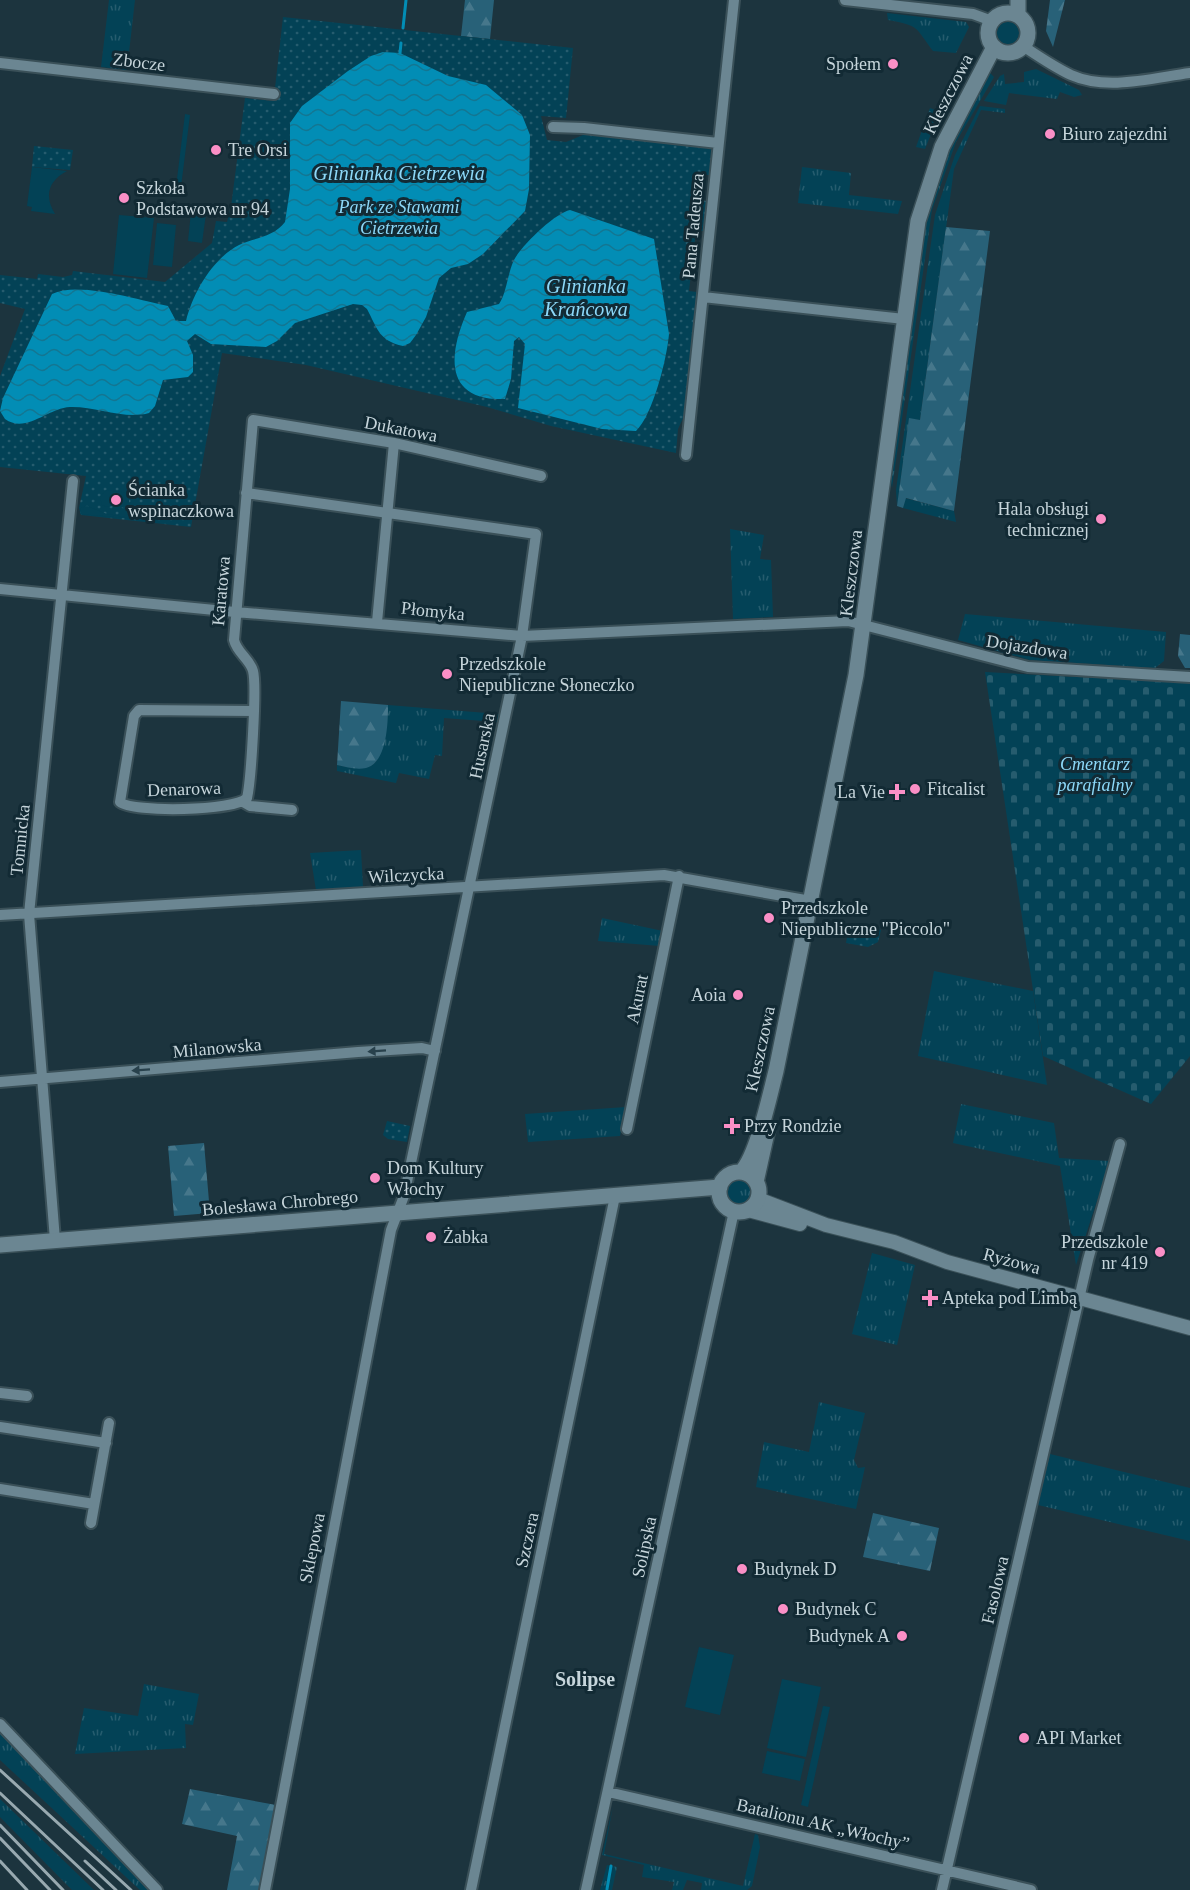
<svg xmlns="http://www.w3.org/2000/svg" width="1190" height="1890" viewBox="0 0 1190 1890" font-family="'Times New Roman',serif">
<defs>
<pattern id="grass-tufts" width="24" height="20" patternUnits="userSpaceOnUse" patternTransform="scale(1.5)"><rect width="24" height="20" fill="#034256"/><path d="M3 7l-1-3M5 7V3M7 7l1-3M15 17l-1-3M17 17v-4M19 17l1-3" fill="none" stroke="#265c6e"/></pattern>
<pattern id="forest-firs" width="22" height="20" patternUnits="userSpaceOnUse" patternTransform="scale(1.5)"><rect width="22" height="20" fill="#286178"/><path d="M5 1l3.5 6h-7zM16 11l3.5 6h-7z" fill="#46778b"/></pattern>
<pattern id="cemetery-stones" width="16" height="16" patternUnits="userSpaceOnUse" patternTransform="scale(1.5)"><rect width="16" height="16" fill="#034256"/><path d="M2 7V4a2 2 0 0 1 4 0v3zM10 15v-3a2 2 0 0 1 4 0v3z" fill="#265c6e"/></pattern>
<pattern id="park-dots" width="8" height="8" patternUnits="userSpaceOnUse" patternTransform="scale(1.5)"><rect width="8" height="8" fill="#034256"/><path d="M2 2h.1M6 6h.1" fill="none" stroke="#265c6e" stroke-width="1.8" stroke-linecap="round"/></pattern>
<pattern id="water-waves" width="16" height="10" patternUnits="userSpaceOnUse" patternTransform="scale(1.5)"><rect width="16" height="10" fill="#028db5"/><path d="M0 5q4-4 8 0t8 0" fill="none" stroke="#137692"/></pattern>
</defs>
<rect width="100%" height="100%" fill="#1c343e"/>
<path fill="url(#grass-tufts)" d="M109 0H135L127 70 101 67Z
M887 13 966 22 969 27 956 53 933 51C915 27 920 26 888 20Z
M1036 69 1079 90 1082 95 1074 97 1060 92 1057 99 1009 93 1006 105 984 101 1000 76 1004 74 1005 84 1024 82V72Z
M990 73 994 77 956 142 932 210 892 488 890 476 923 226 940 169Z
M980 106 1005 109V113L981 110 954 169 920 420 909 419 897 506 896 490 935 215 955 155Z
M930 108 935 110 933 129 925 149 916 147Z
M802 167 851 173 849 195 902 201 898 214 798 203Z
M905 498 954 511 956 522 903 508Z
M730 529 764 535 760 559 771 560 773 617 733 619Z
M965 614 1166 632 1164 661 1155 668 1030 660 958 640Z
M388 705 499 714 497 722 444 718 442 756 435 755 429 779 399 773 396 783 337 771V765C367 771 379 771 384 738 386 727 388 716 388 705Z
M361 850 363 887 316 890 310 853Z
M602 918 663 931 660 946 598 941Z
M934 971 1033 991 1047 1085 918 1056Z
M961 1104 1054 1123 1059 1158 1110 1161 1076 1265 1060 1166 953 1143Z
M626 1107 620 1136 528 1142 525 1114Z
M727 1192a12 12 0 1 1 24 0a12 12 0 1 1-24 0Z
M872 1253 915 1265 897 1345 852 1334Z
M819 1402 865 1413 854 1460 858 1468 865 1467 856 1509 756 1487 764 1442 809 1452Z
M1050 1454 1190 1488V1541L1038 1505Z
M144 1684 199 1694 193 1725 185 1724 186 1748 75 1754 84 1708 138 1716Z
M0 1730 151 1890H140L0 1760Z
M0 1799 94 1890H72L0 1817Z
M613 1806 604 1854 743 1886 755 1834 758 1835 760 1847 752 1886 747 1890H701L702 1883 687 1880 683 1890H672L674 1882 642 1877 644 1865 602 1855Z
M607 1865 617 1867 612 1890H600Z"/>
<path fill="url(#forest-firs)" d="M465 0H494L490 39 461 36Z
M1050 0H1065L1053 47 1046 31Z
M946 227 990 231 954 511 906 498 903 508 897 506 909 418 920 420Z
M1180 634 1190 635V668H1185L1178 656Z
M341 701 388 705C388 723 387 763 366 768 356 770 347 767 337 765Z
M204 1143 210 1213 174 1216 168 1146Z
M873 1513 939 1528 930 1571 863 1557Z
M190 1789 276 1805 259 1890H227L237 1836 182 1824Z"/>
<path fill="url(#cemetery-stones)" d="M985 672 1190 683V1056L1151 1104 1043 1056Z"/>
<path fill="url(#park-dots)" d="M283 17 573 48 566 118 541 116 547 140 566 142 588 133 711 147 710 175H702L699 200 707 201 704 231H696L689 291 697 292 684 416 678 429 676 453 551 426 487 407 306 365 222 353 191 527 81 515 79 508 86 476 0 467V376L25 309 0 303V275L37 279 38 274 63 277 72 275 73 271 165 282 212 243 216 221 227 222 231 207 245 98 273 101 274 97Z
M34 146 73 150 70 170 32 167Z
M849 925 881 930 878 942 868 947 846 943Z
M387 1121 410 1126 407 1142 388 1139 383 1135Z"/>
<path fill="#034256" d="M997 33a11 11 0 1 1 22 0a11 11 0 1 1-22 0Z
M185 114 190 115 180 195H175Z
M32 167 67 171C48 181 44 196 55 214L31 211 32 207 27 206Z
M191 212 206 214 202 243 188 241Z
M119 215 154 218 147 278 113 274Z
M157 223 176 225 172 267 153 265Z
M106 490 129 493V505L124 508 117 505 107 507 102 505 100 497Z
M87 506 107 514 136 519 80 514 81 508Z
M699 1647 734 1655 720 1715 685 1707Z
M782 1679 821 1687 806 1757 767 1748Z
M823 1706 830 1707 808 1807 801 1805Z
M767 1751 805 1759 800 1781 762 1773Z"/>
<path fill="url(#water-waves)" d="M383 52 400 53 448 76 486 85 522 115 530 135 529 189 525 211 483 254 468 264 451 268 439 278 426 317 416 335 410 343 403 346C379 341 377 328 367 309L362 305 353 304 295 323 277 341 266 347 211 344 195 334 187 341 193 355V372L188 377 163 380 155 406 149 413C125 420 95 406 70 407 48 408 26 434 5 419L0 411 3 398 52 294C79 281 138 300 168 306L176 321H186C193 293 212 259 239 245 254 238 274 237 285 222L290 189V123L302 106 348 71 371 56Z
M570 210 654 239 669 334C667 358 653 415 636 431L602 429 518 408 525 344 519 337 514 341 511 379 505 399C444 401 448 355 467 312L499 304C506 295 508 272 514 260 521 246 555 213 570 210Z"/>
<g fill="none" stroke-linecap="round" stroke-linejoin="round">
<path stroke="#028db5" stroke-width="3" d="M403 28 406 0
M400 53 401 43
M607 1889 611 1866"/>
<defs>
<path id="minor" d="M845 0 973 14 992 21
M1023 46C1038 56 1054 67 1071 75 1107 91 1152 78 1190 73
M0 63 274 94
M553 127 584 128 718 143
M703 297 904 319
M686 455 734 0
M246 493 536 534 522 636 404 1196 391 1230 265 1890
M0 589 235 612 522 636 848 621 1028 667 1190 677
M377 622 394 443
M253 711 139 710 134 716 120 802C133 813 235 811 247 798 251 781 257 686 253 671 250 659 237 653 234 640L253 420 394 443 541 476
M243 802 250 806 292 810
M0 915 664 875 811 901
M0 1082 358 1052 422 1048 435 1051
M627 1129 679 876
M55 1240 29 914 73 481
M0 1393 27 1396
M0 1427 106 1443
M0 1489 94 1504
M91 1523 109 1423
M0 1724 157 1890
M608 1792 1031 1890
M471 1890 615 1196
M586 1890 734 1211
M942 1890 1088 1260 1120 1144"/>
<path id="tertiary" d="M758 1199 826 1225 894 1242 947 1262 1190 1328
M748 1210 800 1224"/>
<path id="secondary" d="M988 33a20 20 0 1 1 40 0a20 20 0 1 1-40 0Z
M1018 15V0
M741 1172C757 1156 770 1094 776 1071L856 675 918 221 942 147 994 47
M719 1192a20 20 0 1 1 40 0a20 20 0 1 1-40 0Z
M756 1182 768 1128
M0 1245 720 1187"/>
</defs>
<use href="#minor" stroke="#3a5058" stroke-width="14"/>
<use href="#tertiary" stroke="#3a5058" stroke-width="16"/>
<use href="#secondary" stroke="#3a5058" stroke-width="18"/>
<use href="#minor" stroke="#6b8692" stroke-width="10"/>
<use href="#tertiary" stroke="#6b8692" stroke-width="14"/>
<use href="#secondary" stroke="#6b8692" stroke-width="15"/>
<path stroke="#98a9b0" stroke-width="3" d="M0 1770 131 1890
M0 1793 103 1890
M0 1825 63 1890
M0 1838 50 1890
M0 1861 27 1890
M85 1861 116 1890"/>
</g>
<defs><path id="oneway-solid" d="M-6-.8H1V-3.2L6.5 0L1 3.2V.8H-6Z" transform="scale(1.5)"/></defs>
<g fill="#28414c">
<use href="#oneway-solid" transform="translate(377 1051) rotate(176)"/>
<use href="#oneway-solid" transform="translate(141 1070) rotate(176)"/>
</g>
<g fill="#fa8fc6" stroke="#122a34" stroke-width="2">
<circle cx="893" cy="64" r="6"/>
<circle cx="1050" cy="134" r="6"/>
<circle cx="216" cy="150" r="6"/>
<circle cx="124" cy="198" r="6"/>
<circle cx="116" cy="500" r="6"/>
<circle cx="1101" cy="519" r="6"/>
<circle cx="447" cy="674" r="6"/>
<circle cx="915" cy="789" r="6"/>
<path d="M894 783h6v6h6v6h-6v6h-6v-6h-6v-6h6z"/>
<circle cx="769" cy="918" r="6"/>
<circle cx="738" cy="995" r="6"/>
<path d="M729 1117h6v6h6v6h-6v6h-6v-6h-6v-6h6z"/>
<circle cx="375" cy="1178" r="6"/>
<circle cx="431" cy="1237" r="6"/>
<circle cx="1160" cy="1252" r="6"/>
<path d="M927 1289h6v6h6v6h-6v6h-6v-6h-6v-6h6z"/>
<circle cx="742" cy="1569" r="6"/>
<circle cx="783" cy="1609" r="6"/>
<circle cx="902" cy="1636" r="6"/>
<circle cx="1024" cy="1738" r="6"/>
</g>
<g text-anchor="middle" dominant-baseline="central" stroke-width="6" stroke-linejoin="round" paint-order="stroke">
<g font-size="18" fill="#c6d5db" stroke="#122a34">
<text transform="translate(139 62) rotate(7)">Zbocze</text>
<text transform="translate(948 94) rotate(-63)">Kleszczowa</text>
<text transform="translate(693 226) rotate(-85)">Pana Tadeusza</text>
<text transform="translate(401 429) rotate(11)">Dukatowa</text>
<text transform="translate(851 573) rotate(-83)">Kleszczowa</text>
<text transform="translate(221 591) rotate(-85)">Karatowa</text>
<text transform="translate(433 611) rotate(6)">Płomyka</text>
<text transform="translate(1027 647) rotate(9)">Dojazdowa</text>
<text transform="translate(482 746) rotate(-78)">Husarska</text>
<text transform="translate(184 789) rotate(-2)">Denarowa</text>
<text transform="translate(20 840) rotate(-84)">Tomnicka</text>
<text transform="translate(406 875) rotate(-3)">Wilczycka</text>
<text transform="translate(637 999) rotate(-78)">Akurat</text>
<text transform="translate(217 1048) rotate(-5)">Milanowska</text>
<text transform="translate(760 1049) rotate(-78)">Kleszczowa</text>
<text transform="translate(280 1203) rotate(-5)">Bolesława Chrobrego</text>
<text transform="translate(1012 1261) rotate(15)">Ryżowa</text>
<text transform="translate(527 1540) rotate(-78)">Szczera</text>
<text transform="translate(644 1547) rotate(-78)">Solipska</text>
<text transform="translate(312 1548) rotate(-79)">Sklepowa</text>
<text transform="translate(995 1590) rotate(-77)">Fasolowa</text>
<text transform="translate(823 1824) rotate(13)">Batalionu AK „Włochy”</text>
</g>
<g font-size="18" fill="#c6d5db" stroke="#122a34" text-anchor="start">
<text x="881" y="64" text-anchor="end">Społem</text>
<text x="1062" y="134">Biuro zajezdni</text>
<text x="228" y="150">Tre Orsi</text>
<text x="136" y="188">Szkoła<tspan x="136" dy="21">Podstawowa nr 94</tspan></text>
<text x="128" y="490">Ścianka<tspan x="128" dy="21">wspinaczkowa</tspan></text>
<text x="1089" y="509" text-anchor="end">Hala obsługi<tspan x="1089" dy="21">technicznej</tspan></text>
<text x="459" y="664">Przedszkole<tspan x="459" dy="21">Niepubliczne Słoneczko</tspan></text>
<text x="927" y="789">Fitcalist</text>
<text x="885" y="792" text-anchor="end">La Vie</text>
<text x="781" y="908">Przedszkole<tspan x="781" dy="21">Niepubliczne "Piccolo"</tspan></text>
<text x="726" y="995" text-anchor="end">Aoia</text>
<text x="744" y="1126">Przy Rondzie</text>
<text x="387" y="1168">Dom Kultury<tspan x="387" dy="21">Włochy</tspan></text>
<text x="443" y="1237">Żabka</text>
<text x="1148" y="1242" text-anchor="end">Przedszkole<tspan x="1148" dy="21">nr 419</tspan></text>
<text x="942" y="1298">Apteka pod Limbą</text>
<text x="754" y="1569">Budynek D</text>
<text x="795" y="1609">Budynek C</text>
<text x="890" y="1636" text-anchor="end">Budynek A</text>
<text x="1036" y="1738">API Market</text>
</g>
<g font-size="18" font-style="italic" fill="#8cd8f8" stroke="#122a34">
<text x="399" y="207">Park ze Stawami<tspan x="399" dy="21">Cietrzewia</tspan></text>
<text x="1095" y="764">Cmentarz<tspan x="1095" dy="21">parafialny</tspan></text>
</g>
<g font-size="20" font-style="italic" fill="#8cd8f8" stroke="#122a34">
<text x="399" y="173">Glinianka Cietrzewia</text>
<text x="586" y="286">Glinianka<tspan x="586" dy="23">Krańcowa</tspan></text>
</g>
<g font-size="20" font-weight="bold" fill="#c6d5db" stroke="#122a34">
<text x="585" y="1679">Solipse</text>
</g>
</g>
</svg>
